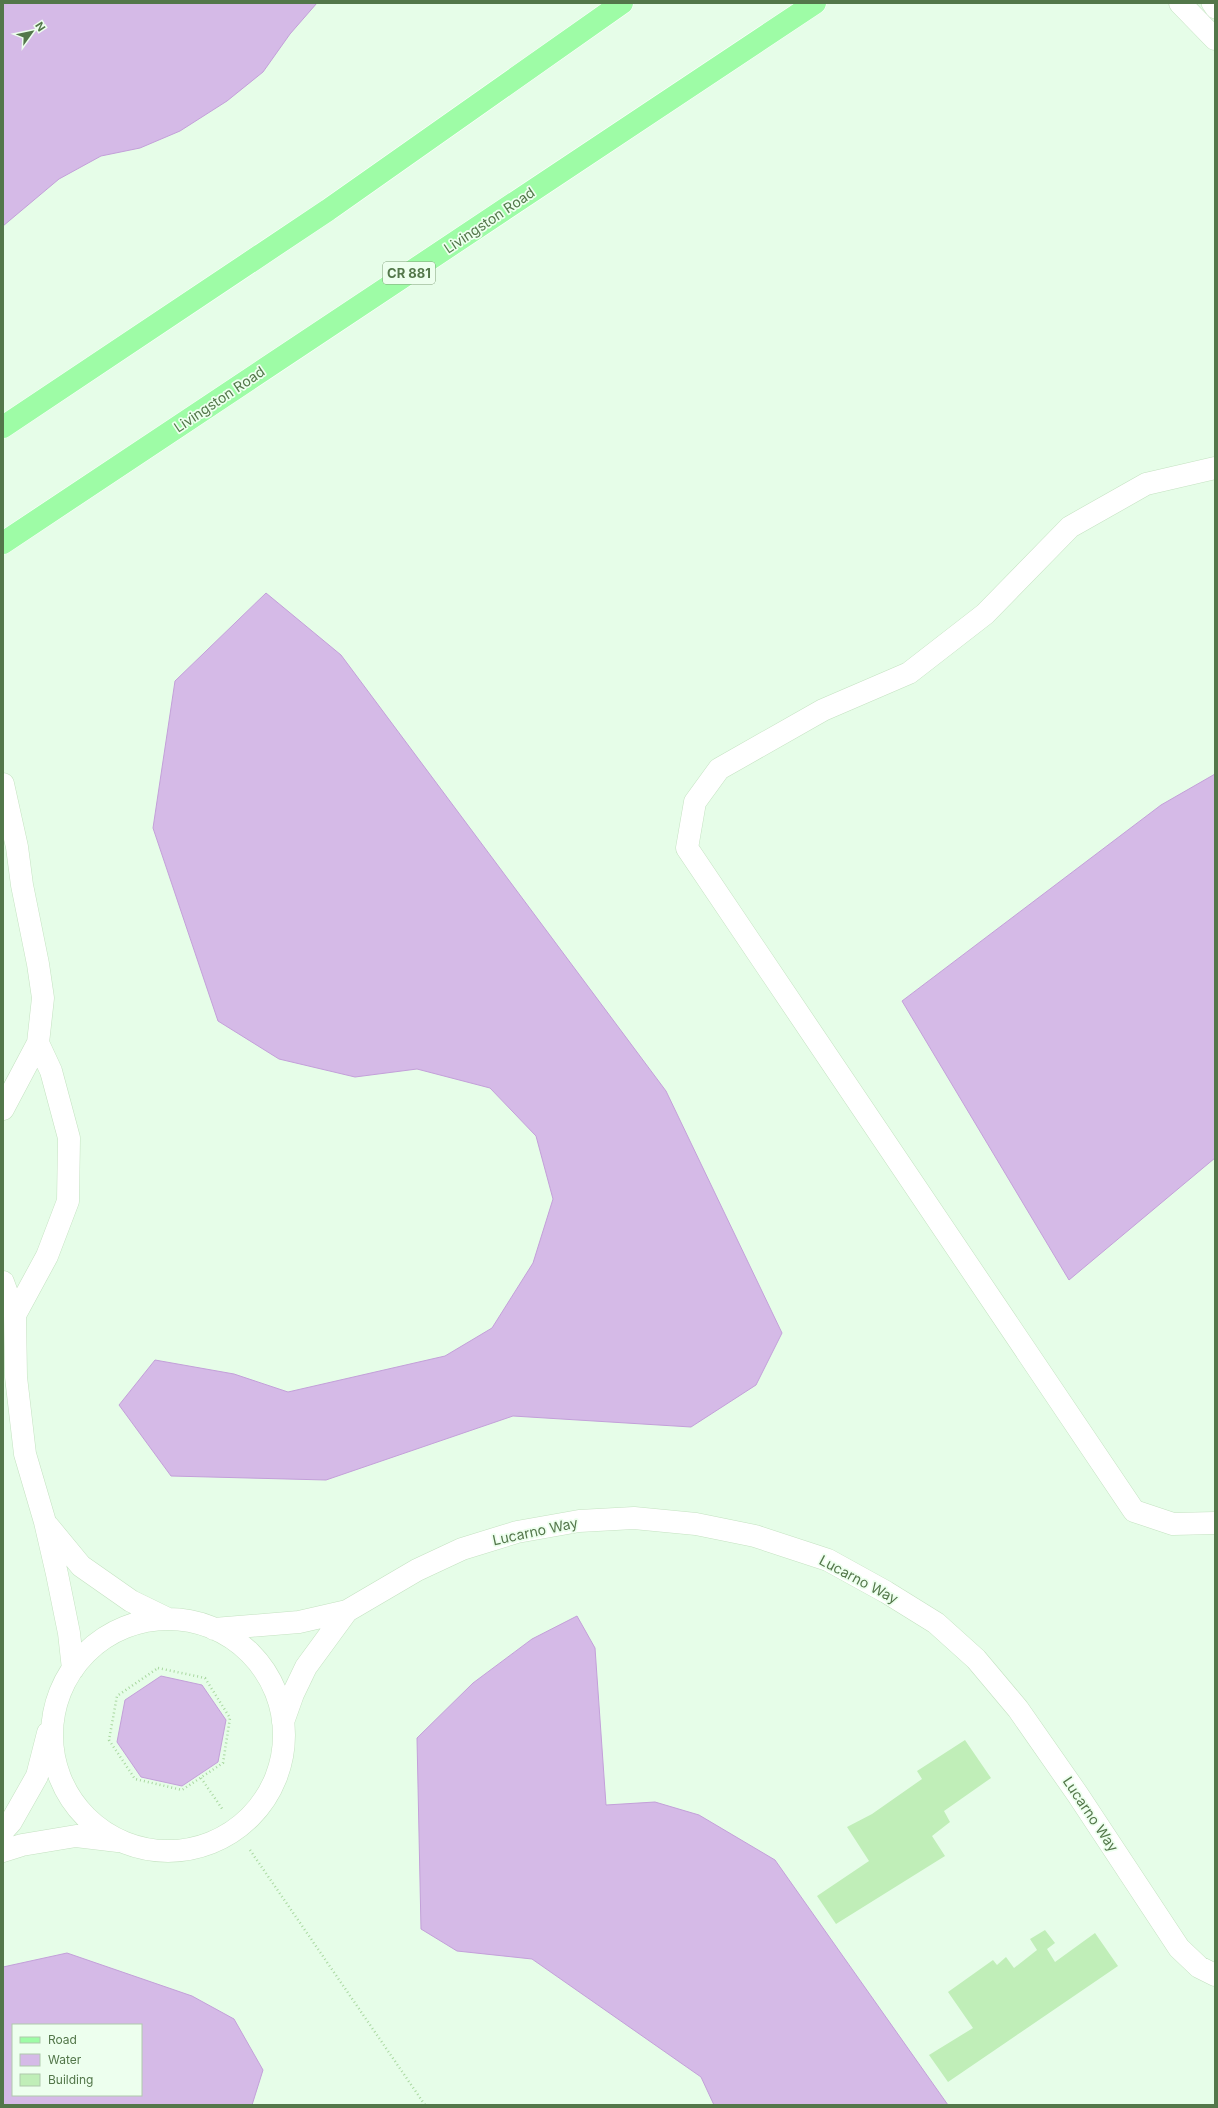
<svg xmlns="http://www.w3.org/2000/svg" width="1218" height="2108" viewBox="0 0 1218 2108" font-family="Inter,sans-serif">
<rect width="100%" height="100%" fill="#e6fde8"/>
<path fill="#d5bae7" stroke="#c3a0d9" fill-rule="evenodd" d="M3 3H317L290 34 263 72 227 101 180 131 140 148 101 156 59 179 3 226Z
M266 593 341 655 666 1091 782 1333 756 1385 691 1427 513 1416 326 1480 171 1476 119 1405 155 1360 234 1374 288 1392 445 1356 492 1328 533 1263 553 1199 536 1136 490 1088 417 1069 355 1077 279 1059 218 1021 153 828 175 681Z
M1215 774V1158L1069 1280 902 1001 1161 805Z
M577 1616 595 1648 606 1805 655 1802 699 1815 775 1860 948 2105H714L701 2077 532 1959 457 1951 421 1929 417 1738 473 1683 532 1639Z
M161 1676 202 1685 226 1720 218 1762 182 1786 141 1777 117 1742 125 1700Z
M67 1953 192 1996 234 2019 263 2070 252 2105H3V1967ZM13 2025H141V2095H13Z"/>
<path fill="#c0eeb8" d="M965 1740 991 1778 944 1811 950 1822 932 1836 945 1856 836 1924 817 1896 869 1861 847 1827 872 1814 922 1779 917 1771Z
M1045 1930 1055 1943 1047 1949 1055 1962 1095 1933 1118 1966 948 2082 929 2055 973 2028 948 1992 993 1960 997 1965 1006 1957 1014 1968 1037 1950 1030 1939Z"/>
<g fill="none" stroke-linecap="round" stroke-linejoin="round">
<defs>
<path id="lane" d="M1211 3 1215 9"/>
<path id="street" d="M1180 3 1215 39
M1215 468 1146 484 1070 527 985 614 909 673 823 710 719 769 695 802 687 848 1134 1511 1173 1524 1215 1523
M3 784 17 847 22 885 38 964 43 998 38 1043 3 1109
M3 1282 15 1315 16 1377 25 1454 45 1522 57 1574 69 1633 73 1669
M15 1315 47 1256 68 1201 69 1138 51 1071 38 1043
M48 1526 81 1566 131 1601 168 1619
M52 1735a116 116 0 1 1 232 0a116 116 0 1 1-232 0Z
M214 1629 299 1622 347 1611 417 1570 462 1549 517 1532 579 1521 634 1518 696 1524 755 1536 828 1560 886 1592 936 1623 976 1659 1018 1709 1078 1795 1179 1948 1199 1967 1215 1975
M283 1722 293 1694 306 1667 347 1611
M3 1831 11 1822 37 1776 48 1733
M3 1851 22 1845 76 1836 118 1841"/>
<path id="primary" d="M3 427 328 210 622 3
M3 543 815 3"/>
</defs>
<use href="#lane" stroke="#c4e2c1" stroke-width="20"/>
<use href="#street" stroke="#c4e2c1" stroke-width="23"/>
<use href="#primary" stroke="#fff" stroke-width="23"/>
<path stroke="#a9d8a0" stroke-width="2.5" stroke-dasharray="1 3" stroke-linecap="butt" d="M158 1668 205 1678 230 1718 223 1763 182 1790 135 1779 109 1740 117 1696Z
M201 1778 223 1810
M250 1850 425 2105"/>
<use href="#lane" stroke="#fff" stroke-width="19"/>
<use href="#street" stroke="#fff" stroke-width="22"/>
<use href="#primary" stroke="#9efca6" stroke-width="22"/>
</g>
<g text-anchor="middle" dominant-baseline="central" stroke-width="3.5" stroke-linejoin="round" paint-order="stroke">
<rect fill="#edffee" stroke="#81a07b" stroke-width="1" x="383" y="262" width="52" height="22" rx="3"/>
<g font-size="13" font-weight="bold" fill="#53774a">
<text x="409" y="273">CR 881</text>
</g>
<g font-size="14" fill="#53774a" stroke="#edffee">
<text transform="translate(489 220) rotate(-34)">Livingston Road</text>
<text transform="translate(219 399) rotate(-34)">Livingston Road</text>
<text transform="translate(535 1531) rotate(-12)">Lucarno Way</text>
<text transform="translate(859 1579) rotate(28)">Lucarno Way</text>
<text transform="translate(1091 1814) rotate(56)">Lucarno Way</text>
</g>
</g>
<rect width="1218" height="2108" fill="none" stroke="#53774a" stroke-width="8"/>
<rect x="12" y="2024" width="130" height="72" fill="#edffee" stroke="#afc9ac"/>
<rect x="20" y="2037" width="20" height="6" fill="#9efca6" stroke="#afc9ac"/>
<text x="48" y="2044" font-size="12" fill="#53774a">Road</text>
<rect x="20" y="2054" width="20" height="12" fill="#d5bae7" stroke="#afc9ac"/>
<text x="48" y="2064" font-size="12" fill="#53774a">Water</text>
<rect x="20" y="2074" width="20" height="12" fill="#c0eeb8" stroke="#afc9ac"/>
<text x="48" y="2084" font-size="12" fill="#53774a">Building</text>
<g transform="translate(32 32) rotate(57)" stroke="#edffee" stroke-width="3" paint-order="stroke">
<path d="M0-3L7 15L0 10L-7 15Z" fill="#53774a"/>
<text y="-6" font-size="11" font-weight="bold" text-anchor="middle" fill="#53774a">N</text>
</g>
</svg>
